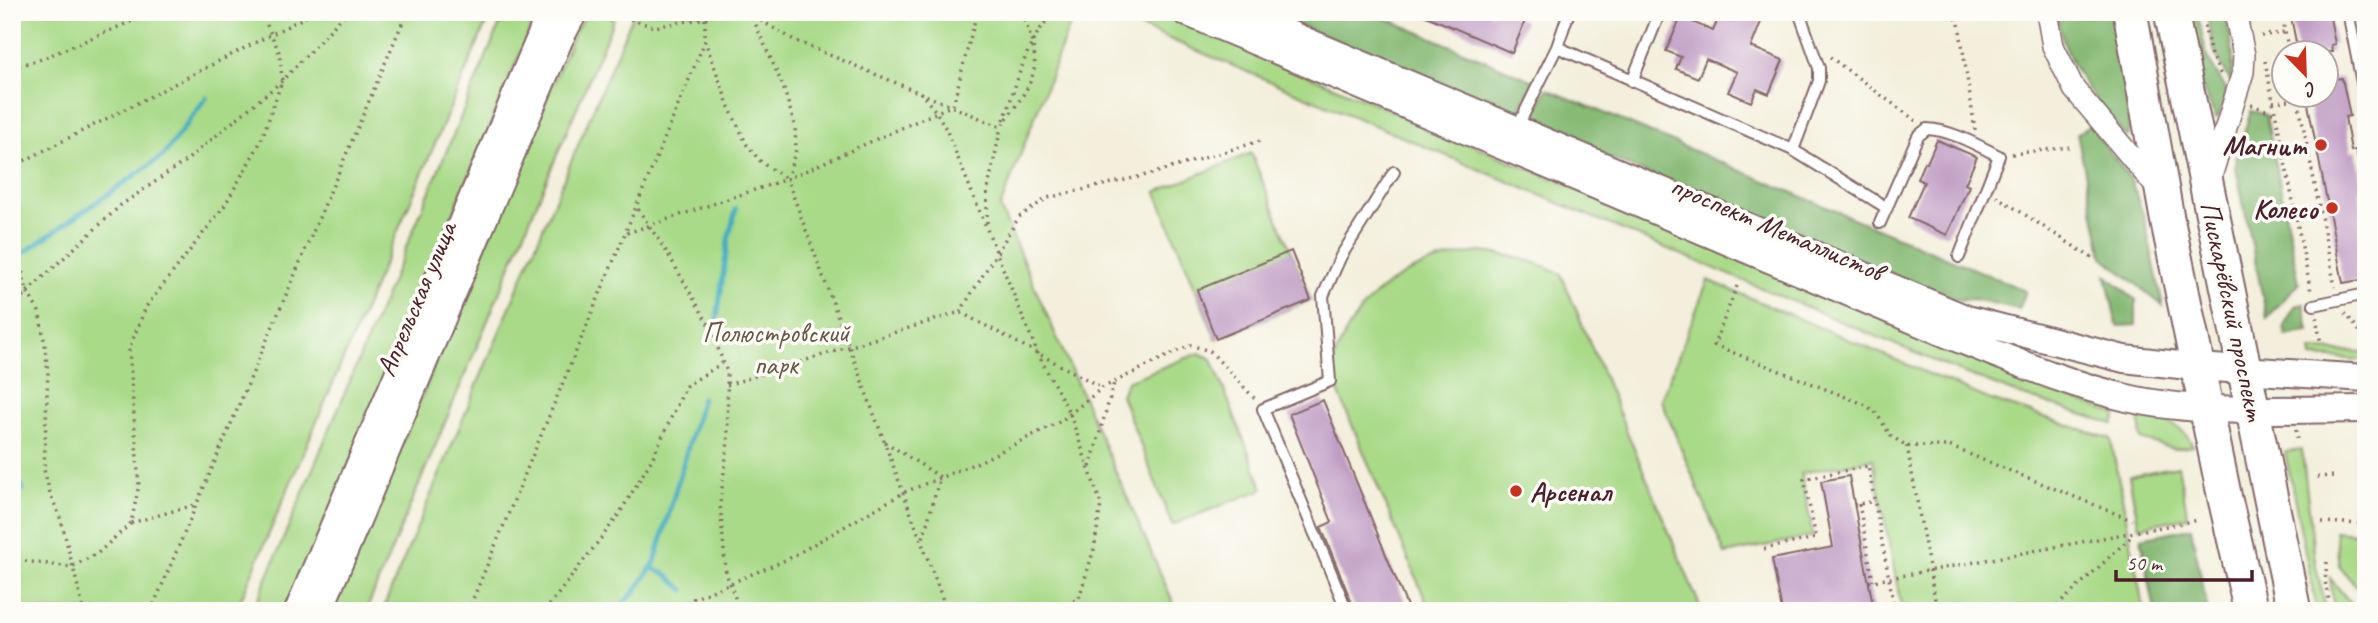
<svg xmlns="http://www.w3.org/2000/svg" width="2378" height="623" viewBox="0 0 2378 623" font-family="Caveat,sans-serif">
<rect width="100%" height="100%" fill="#fdfcf7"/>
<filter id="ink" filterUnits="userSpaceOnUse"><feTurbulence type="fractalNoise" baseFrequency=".0143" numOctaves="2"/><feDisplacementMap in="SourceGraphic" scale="14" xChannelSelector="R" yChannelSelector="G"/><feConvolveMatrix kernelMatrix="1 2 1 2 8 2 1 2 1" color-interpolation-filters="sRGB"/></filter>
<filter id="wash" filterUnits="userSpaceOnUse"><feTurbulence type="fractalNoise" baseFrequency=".00686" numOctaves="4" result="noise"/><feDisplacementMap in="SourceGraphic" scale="28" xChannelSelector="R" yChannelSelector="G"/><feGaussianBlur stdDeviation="1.57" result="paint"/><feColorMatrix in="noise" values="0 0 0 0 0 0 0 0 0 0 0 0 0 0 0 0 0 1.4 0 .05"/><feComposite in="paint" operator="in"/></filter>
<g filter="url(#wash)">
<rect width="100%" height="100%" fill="#f3efdc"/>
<path fill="#a9da88" stroke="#7a7c5a" stroke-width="2" d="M12 12H491L236 611H12Z
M505 12H537L288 611H253Z
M588 12H601L614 19 366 611H332L574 33Z
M634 12 1074 14 1000 208 1177 611H382Z
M1105 12H1158L1950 347 2024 382 2117 414 2113 424 2020 395 1944 365Z
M1251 153 1311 300 1216 339 1156 192Z
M1481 252C1510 255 1535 260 1561 274L1702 611H1430L1330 372C1352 295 1405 261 1481 252Z
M1708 280 1988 399 2111 439 2144 611H1902L1873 459 1801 473 1813 536 1725 554 1661 400Z
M2311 350 2366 352V360L2312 357Z
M1199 353 1212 359 1263 489 1172 525 1121 395 1127 381Z
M2139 418C2165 422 2180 420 2193 446L2173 449 2141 439Z
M2302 450 2315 561 2326 611H2317L2285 452Z
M2178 466 2188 517 2139 527 2129 476Z
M2335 531 2355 533 2366 585V598L2339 566Z
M2330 578 2357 611H2334Z"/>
<path fill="#86ba74" stroke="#686c50" stroke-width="2" d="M1263 12H1371L1534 81 1515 119Z
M2056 12H2112L2126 81 2129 135 2126 137C2090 93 2067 70 2056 12Z
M2182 12H2197L2207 57 2227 91 2219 116 2216 118 2198 80Z
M2206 12H2225C2230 36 2237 58 2230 81L2215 54Z
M1547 89 2026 291 2019 309 1974 299 1948 300 1529 124Z
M2251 111 2266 115 2299 283 2267 318 2236 168 2237 155Z
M2090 126 2130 178 2144 217 2163 306 2103 257 2077 134Z
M2106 275 2136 300V325L2117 326Z
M2304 304 2309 331 2286 336 2284 326 2295 306Z
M2191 528 2208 611H2155L2141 538Z"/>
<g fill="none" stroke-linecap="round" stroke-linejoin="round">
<path stroke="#41acc0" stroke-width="5" d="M12 261 163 156 206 98
M716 326 728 240 736 209
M12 469 23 489
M651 568 666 574 684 590
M696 606 699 611
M615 611 634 593 655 562 702 398"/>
</g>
<g id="blocks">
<path fill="#c09bc4" d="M1417 12H1503L1525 21 1512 53Z
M1721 12H1765L1751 47 1783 60 1769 94 1757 89 1751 102 1728 92 1737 72 1706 59 1698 78 1676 69 1681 57 1666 51 1681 17 1713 31Z
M2290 12H2329L2335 44 2331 45 2332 52H2298Z
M2342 78 2350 116 2345 117 2351 151 2356 150 2364 189 2359 190 2366 225V279L2343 283 2306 94H2326V80Z
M1937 140 1977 157 1965 184 1969 186 1947 235 1908 218 1924 182 1917 179 1924 162 1927 163Z
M1291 251 1311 300 1216 339 1197 290Z
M1323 400 1409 611H1355L1321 527 1332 522 1289 414Z
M1849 476 1874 611H1782L1772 559 1833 547 1821 481Z"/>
</g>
</g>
<g filter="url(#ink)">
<use href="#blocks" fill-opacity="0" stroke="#856869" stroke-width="2"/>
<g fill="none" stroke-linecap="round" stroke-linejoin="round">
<defs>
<path id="service" d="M2348 12 2366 103
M1557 47 1793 150 1819 81V68L1799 12
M1632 81 1660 12
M1517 128 1557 47 1569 12
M1793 150 1887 208
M1880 223 1918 136 1927 129C1951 130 1977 145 1999 156L1959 257
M2314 305 2366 294
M1347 611 1263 409 1330 381 1323 296 1341 256 1394 172"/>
<path id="minor" d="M2047 12 2053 46 2074 89 2159 190
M2209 183 2243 72 2244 55 2235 12"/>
<path id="tertiary" d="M1186 12 1956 338C2012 360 2068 384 2127 398 2201 415 2289 409 2366 409
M1237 12 1967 319 2124 359 2198 367 2366 378
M298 611 542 33 548 12
M319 611 560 38 574 12"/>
<path id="primary" d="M2130 12 2167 218 2225 499 2251 611
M2171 12 2294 611"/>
</defs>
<use href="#service" stroke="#856869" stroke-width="14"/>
<use href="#minor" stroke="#856869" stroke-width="24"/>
<use href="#tertiary" stroke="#856869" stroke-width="30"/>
<use href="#primary" stroke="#856869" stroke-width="37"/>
<path stroke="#856869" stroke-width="3.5" stroke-dasharray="2 5" stroke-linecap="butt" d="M705 12V41L729 107 747 145 762 163 787 179
M750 12 783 86 795 126 796 150 787 179 947 611
M1952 12 1959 24 1975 130
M2201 12 2211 55 2221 75
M2281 12 2289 52
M624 17 654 27 706 18 718 12
M755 17 794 40 1001 127C1035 78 1046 71 1021 12
M2261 36 2285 32
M1830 57 1916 121
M2265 61 2311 292
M12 67 39 60 154 12
M920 92 937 113 946 129 1038 354 1070 414 1101 504 1094 549 1075 611
M2297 94 2335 287
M2273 102 2298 99
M2251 105 2275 113
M1004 120C1017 84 1026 38 1055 12
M2012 154 2069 147
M12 167 315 12
M1996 196 2092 258
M638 209 668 254 710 327 727 372 728 441 720 504 726 573 740 611
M12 217 17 250 27 291 39 312 44 339 48 372 44 470 50 493 61 520 84 611
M987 223V193L1001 127
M627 233 787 179 953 105 977 12
M1737 286 1714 345 1866 405 1876 413 1891 436 1907 446H1949L2132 520
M12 306 121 205 187 160 282 81 347 12
M960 312 1019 217 1047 198 1151 174 1260 141
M2345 313 2366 339
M2316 317 2321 344
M727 385 960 312 1101 387
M2296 430 2297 441
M885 442 940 477 923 538
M1907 446 1937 611
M1090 467 1114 383
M2317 477 2335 476
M1859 504 1873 581
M1854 505 1875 501
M2322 522 2363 524 2366 535
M131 523 198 504
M1764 549 1816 538 1804 479 1868 466 1895 611
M12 557 16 560 71 567 98 553 131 523 139 485 129 349 146 307 225 205 261 141 282 81 280 54 261 12
M2327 562 2325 581 2331 611
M1869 582 2198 520
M151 611 407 12
M468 611 705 41
M545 611 618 516 651 461 686 386 724 362
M685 611 693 599 788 559 905 492 981 461 1061 421 1102 388 1190 345 1210 351 1256 400
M1047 611 1079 599
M2052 611 2133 535"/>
<use href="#service" stroke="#fff" stroke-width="10"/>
<use href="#minor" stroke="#fff" stroke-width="21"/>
<use href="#tertiary" stroke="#fff" stroke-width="26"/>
<use href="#primary" stroke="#fff" stroke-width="33"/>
</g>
</g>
<g fill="#c8321e" stroke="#fdfcf7" stroke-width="2.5">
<circle cx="2321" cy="145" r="7"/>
<circle cx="2332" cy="208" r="7"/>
<circle cx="1516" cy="491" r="7"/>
</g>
<g text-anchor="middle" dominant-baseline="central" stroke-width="7" stroke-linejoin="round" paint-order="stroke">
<g font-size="28" font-weight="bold" fill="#4a1f2b" stroke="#fdfcf7" text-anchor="end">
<text x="2307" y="145">Магнит</text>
<text x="2318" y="208">Колесо</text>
<text x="1530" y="491" text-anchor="start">Арсенал</text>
</g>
<g font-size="28" fill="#4a1f2b" stroke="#fdfcf7">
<text transform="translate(1777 228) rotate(23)">проспект Металлистов</text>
<text transform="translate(416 299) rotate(-67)">Апрельская улица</text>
<text transform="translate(2233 311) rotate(78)">Пискарёвский проспект</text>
</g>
<g font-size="28" fill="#665747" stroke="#fdfcf7">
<text x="776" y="332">Полюстровский<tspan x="776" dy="32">парк</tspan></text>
</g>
</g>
<rect width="2378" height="623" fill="none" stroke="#fdfcf7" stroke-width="42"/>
<g transform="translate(2305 74) rotate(157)"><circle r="33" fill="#fdfcf7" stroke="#b5a4a5" stroke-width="2"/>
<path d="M0-5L12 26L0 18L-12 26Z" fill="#c8321e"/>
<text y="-10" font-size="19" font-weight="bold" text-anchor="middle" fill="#4a1f2b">С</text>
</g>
<path d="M2116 570v10h136v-10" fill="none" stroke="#4a1f2b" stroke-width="3.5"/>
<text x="2126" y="570" font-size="21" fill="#4a1f2b" stroke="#fdfcf7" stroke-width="5" paint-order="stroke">50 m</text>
</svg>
